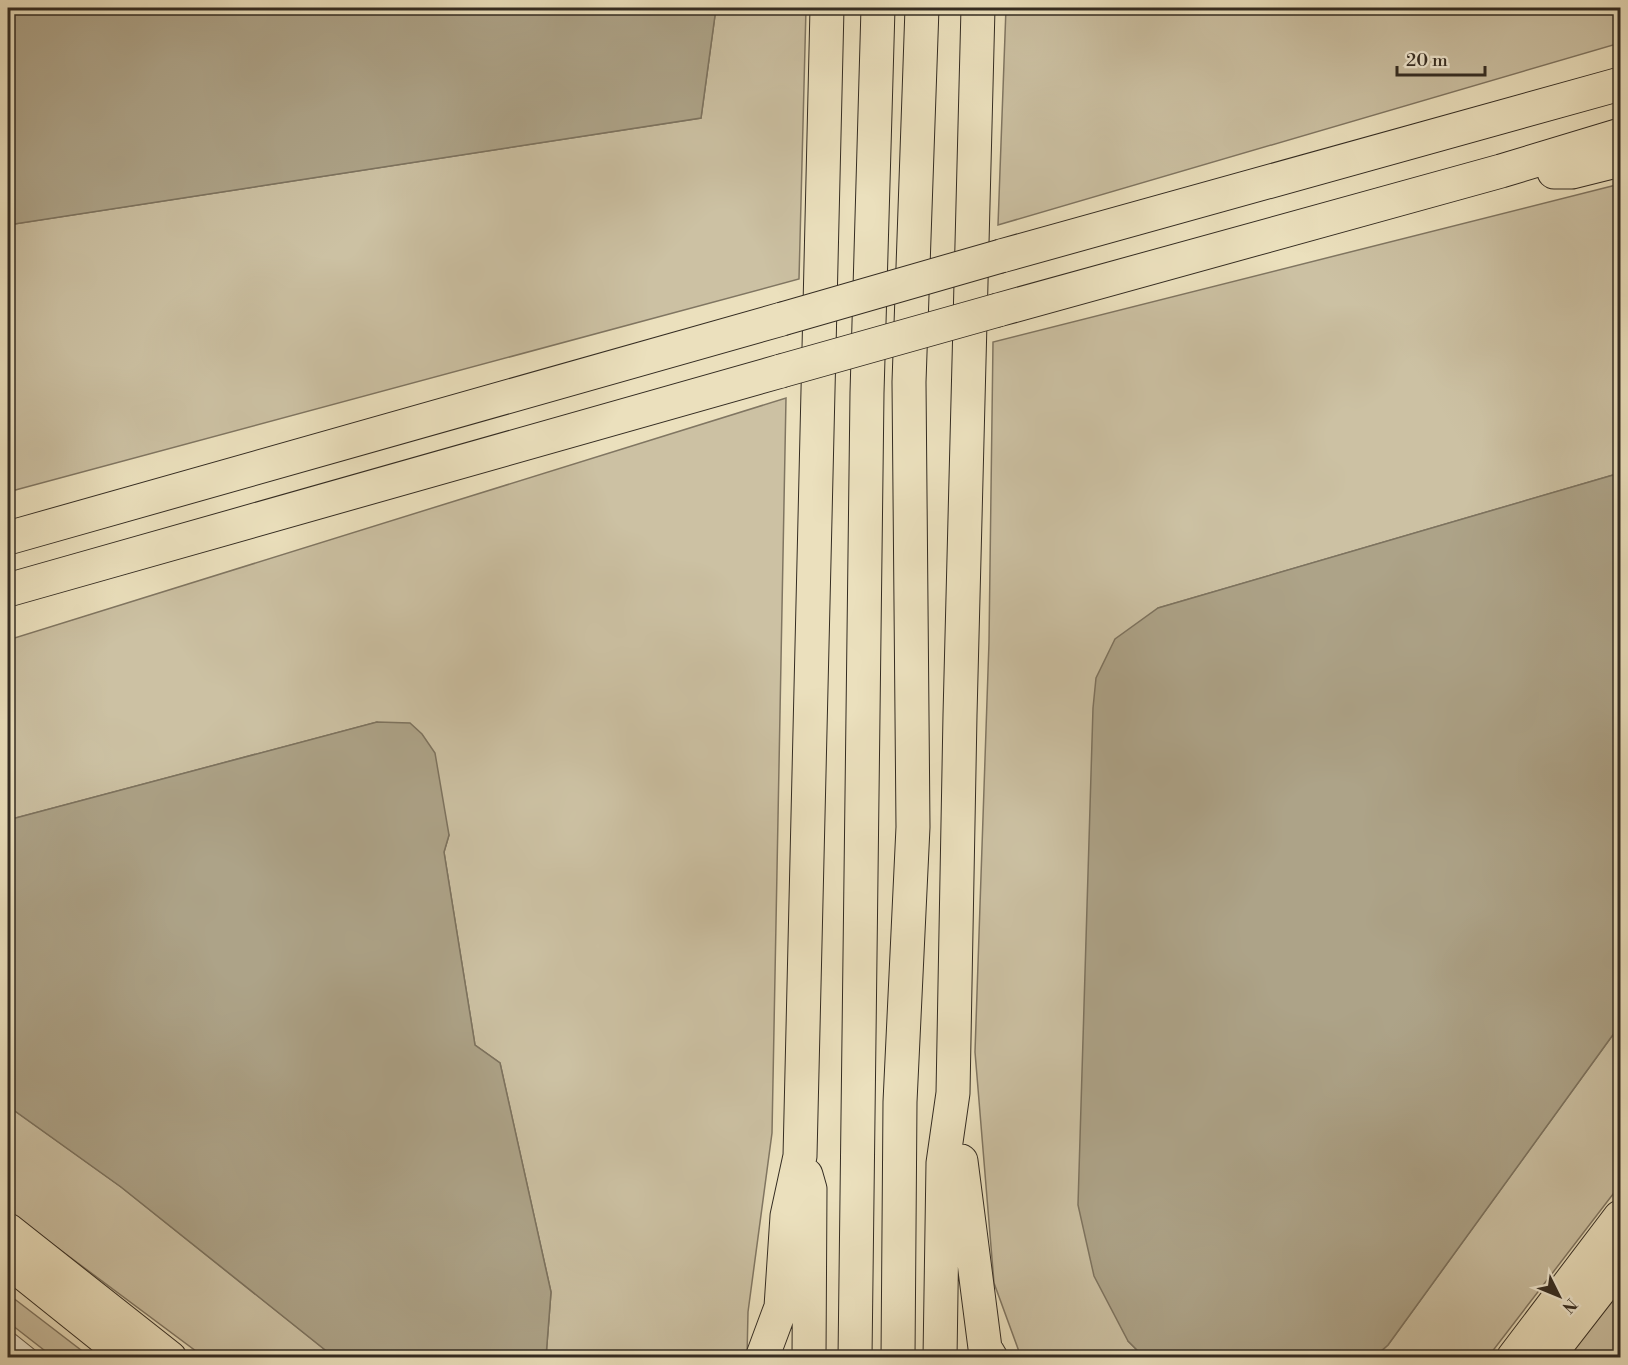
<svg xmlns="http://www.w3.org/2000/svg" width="1628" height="1365" viewBox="0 0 1628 1365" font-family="'Libre Bodoni',serif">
<rect width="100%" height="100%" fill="#ebe0bd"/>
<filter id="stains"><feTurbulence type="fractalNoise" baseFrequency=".00333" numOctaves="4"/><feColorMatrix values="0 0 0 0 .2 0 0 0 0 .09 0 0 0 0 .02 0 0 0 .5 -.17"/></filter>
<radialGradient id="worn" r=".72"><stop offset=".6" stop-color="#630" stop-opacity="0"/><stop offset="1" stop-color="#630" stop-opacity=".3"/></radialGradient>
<path fill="#ccc1a3" stroke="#807662" stroke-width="1.5" d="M716 8H806L799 279 8 492V225L701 118Z
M1006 8H1620V43L998 225Z
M1620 184V473L1158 608 1128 1341 1144 1357H1021L994 1283 975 1052 989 642 993 342Z
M786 398 772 1133 748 1312 747 1357H546L551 1292 500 1063 475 1045 444 852 449 835 377 722 8 820V640Z
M1620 1025V1185L1488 1357 1374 1358 1388 1345Z
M8 1106 121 1187 334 1357H204L8 1211Z
M1620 1286V1357H1566Z
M8 1294 90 1357H53L8 1322Z"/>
<path fill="#ada388" stroke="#7d735f" stroke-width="1.5" d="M8 8H716L701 118 8 225Z
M1620 473V1025L1388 1345 1374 1357H1144L1128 1341 1094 1276 1078 1205 1093 708 1096 678 1115 639 1158 608Z
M377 722 410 723 422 734 435 753 449 835 444 852 475 1045 500 1063 551 1292 546 1357H334L121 1187 8 1106V820Z"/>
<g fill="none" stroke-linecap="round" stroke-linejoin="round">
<defs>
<path id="service" d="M8 1338 33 1358"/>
<path id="trunk" d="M1554 172H1572L1620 160
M1001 256 1620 84
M998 310 1501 171 1620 135
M8 538 782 319
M8 590 781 371
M961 1161 985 1348 991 1358
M806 1175 810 1189 809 1358
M8 1230 170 1358
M8 1261 129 1358
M762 1358 781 1307 787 1216 800 1156 827 8
M855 1358 867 393 878 8
M898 1358 900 1102 913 827 909 382 922 8
M940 1358 943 1163 953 1093 960 715 978 8
M1513 1358 1620 1217
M1547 1358 1620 1264"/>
</defs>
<use href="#service" stroke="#625949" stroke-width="16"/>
<use href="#trunk" stroke="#342c22" stroke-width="35"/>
<use href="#service" stroke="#f2ebd4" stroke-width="14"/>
<use href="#trunk" stroke="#ebe0bd" stroke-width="33"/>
<defs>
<path id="trunk-bridge" d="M782 319 1001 256
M781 371 998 310"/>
</defs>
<use href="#trunk-bridge" stroke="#342c22" stroke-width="35" stroke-linecap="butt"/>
<use href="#trunk-bridge" stroke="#ebe0bd" stroke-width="33"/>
</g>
<rect width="1628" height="1365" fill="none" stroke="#ebe0bd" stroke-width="30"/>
<rect x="9" y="9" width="1610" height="1347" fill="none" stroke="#342c22" stroke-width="3"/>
<rect x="15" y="15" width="1598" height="1335" fill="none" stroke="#342c22" stroke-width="1.5"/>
<g transform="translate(1559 1296) rotate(133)" stroke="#f2ebd4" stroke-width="4.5" paint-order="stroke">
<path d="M0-4.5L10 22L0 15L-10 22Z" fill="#342c22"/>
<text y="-9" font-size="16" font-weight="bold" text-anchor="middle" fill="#342c22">N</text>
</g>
<path d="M1397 66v9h88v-9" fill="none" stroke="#342c22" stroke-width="3"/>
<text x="1406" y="66" font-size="18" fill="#342c22" stroke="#f2ebd4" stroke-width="4.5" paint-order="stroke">20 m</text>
<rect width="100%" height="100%" filter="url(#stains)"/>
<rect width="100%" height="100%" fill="url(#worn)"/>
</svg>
